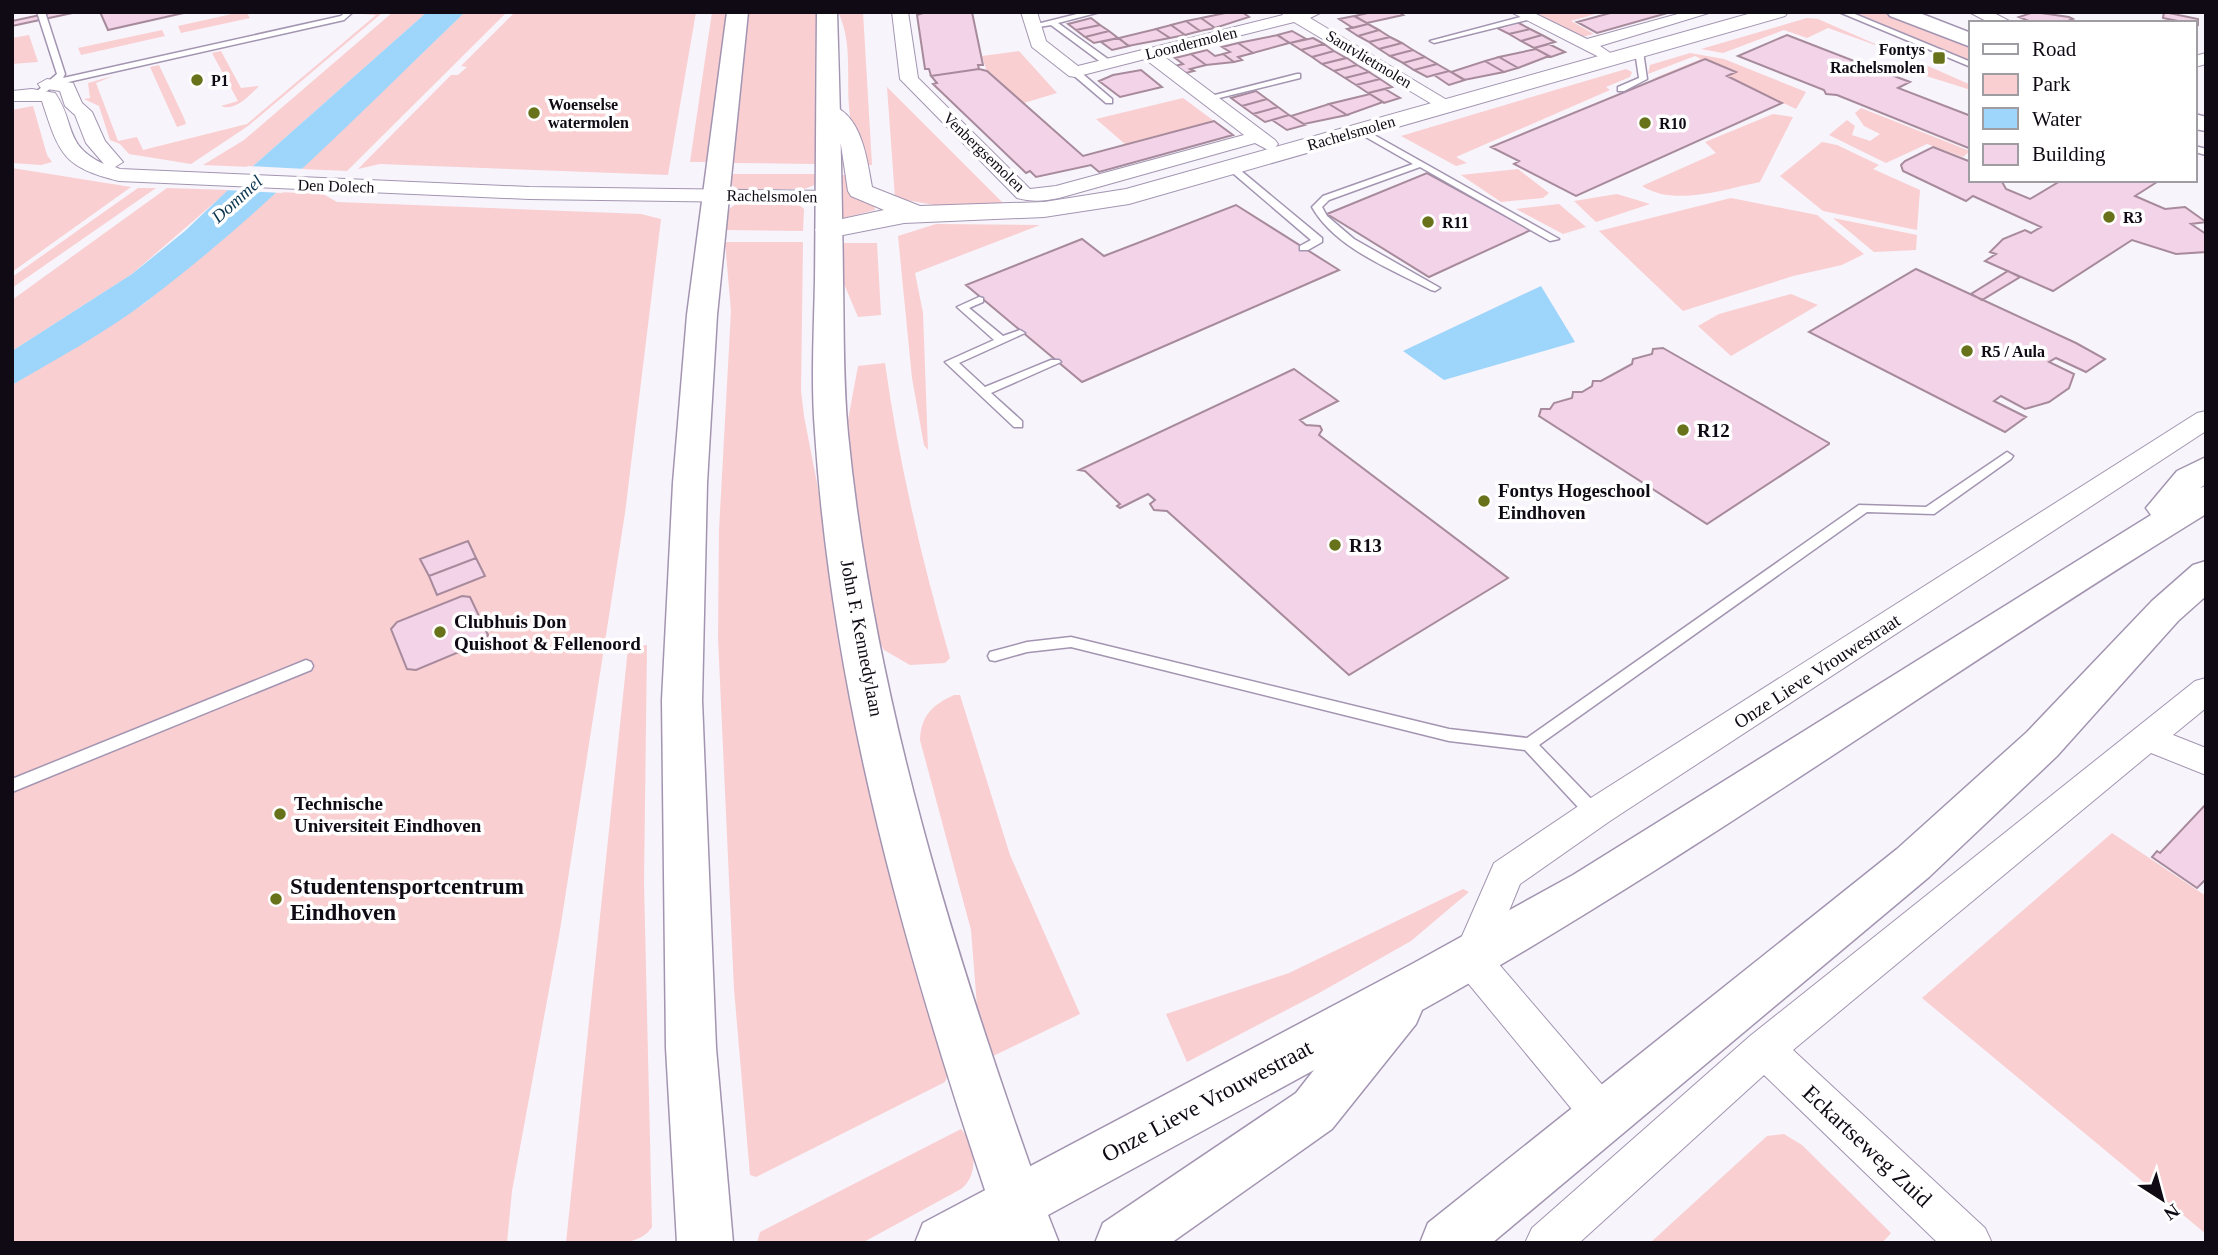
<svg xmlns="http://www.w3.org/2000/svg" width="2218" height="1255" viewBox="0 0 2218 1255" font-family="Georgia,serif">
<rect width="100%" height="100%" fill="#f7f4fb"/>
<path fill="#f9cfd1" d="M241 12H246L250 18 181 33 178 26Z
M365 12 382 13 248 126 191 164 129 154 120 144 110 140 99 106 84 99 90 98 88 83 113 76 96 83 118 141 137 137 143 150 247 124 376 15 362 14Z
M393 12H427L252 167 203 165 244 140Z
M465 12H507L347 171 301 169Z
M515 12H696L668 175 380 164 358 169 451 75H458L467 67 461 66Z
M712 12H729L710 162H690Z
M748 12H817L816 164 733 163Z
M838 12H863L872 165H862C858 149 852 132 850 116 845 82 854 44 838 12Z
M1535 12H1602L1571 21 1594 34 1582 37Z
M1864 12H1888L1971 43V61L1859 14Z
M1807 18 1818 19 1889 50 1828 28 1807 38 1784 30 1723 53 1701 49Z
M162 30 165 36 81 55 78 48Z
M29 35 38 62 12 64V38Z
M221 51 241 88 259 86C250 95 235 112 221 106L238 101 212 53Z
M1019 51 1057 93 1024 103 986 69 982 56Z
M1690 53 1724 59 1806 92 1796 109 1727 76 1735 72 1652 79 1701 59 1695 56 1648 74 1650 65Z
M1919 62 1971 85V90L1907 70Z
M159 65 184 118 186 124 177 127 150 67Z
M1626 69 1632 72 1630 77 1606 87 1610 90 1456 157 1467 163 1456 166 1401 136Z
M887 87 1007 207 951 208 895 198Z
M1183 98 1214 121 1125 144 1096 119Z
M33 106 47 155 52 162 41 165 12 163V110Z
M1861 108 1970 151 1963 157 1927 144 1886 163 1829 135 1847 120 1855 126 1852 135 1870 141 1880 134 1864 126 1855 113Z
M1773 114 1793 117 1760 182C1724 189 1675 207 1642 186L1716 153 1705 142Z
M1822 142 1837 145 1879 165 1873 169 1920 190 1917 230 1823 211 1780 176Z
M12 168 131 187 12 272Z
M1518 169 1549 193 1543 198 1501 202 1461 175Z
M732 174H816L815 185 804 189H738L730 184Z
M840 175H850L874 204 875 210 840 219Z
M138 188H156L12 288V277Z
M167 188 229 190 132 274 12 351V300Z
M277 192 323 194 337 202 641 214 661 219 625 513 560 930 512 1191 507 1243H12V385L145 303Z
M1617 194 1650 204 1596 222 1574 201Z
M1731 198 1817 215 1864 254 1842 265 1793 276 1683 311 1599 231Z
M797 203 804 209 803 231 726 230 729 209 736 204Z
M1559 204 1586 227 1563 234 1516 209Z
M1833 218 1917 235 1916 250 1874 252Z
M936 224 1040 225 915 273 923 313 928 450 924 445 912 378 898 236Z
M725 242H803L801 391 804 416 901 917 947 1077 945 1082 756 1177 750 1175 734 989 718 638 719 530 731 311Z
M842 243H877L881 315 858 317 842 279Z
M1791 294 1818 305 1731 356 1698 326 1719 314Z
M885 363C899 464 922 561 950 658L945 663 910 665 884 650 878 639 864 565 846 431 858 366Z
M647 645 644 883 652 1227C637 1251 590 1243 566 1243L628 648Z
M954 695H960L1010 855 1080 1014 991 1057 978 1019 971 930 920 740C921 716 932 705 954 695Z
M2112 833 2206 896V1234L1922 998Z
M1463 889 1469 892 1411 941 1319 993 1187 1062 1166 1014 1289 973Z
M961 1129C976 1146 979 1175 961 1189L862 1243H757L760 1232Z
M1784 1134 1802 1145 1891 1233 1882 1243H1650L1767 1136Z"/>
<path fill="#9ed5fb" d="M427 12H465C362 111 261 215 147 301 105 333 58 358 12 385V351L132 274 185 231 252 167Z
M1541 286 1575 342 1444 380 1403 351Z"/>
<path fill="#f7f4fb" d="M248 166 306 169 282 193 225 190Z"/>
<path fill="#f3d3e7" stroke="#a78a9c" stroke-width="2" d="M54 12H77L12 26V21Z
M100 12H188L108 30Z
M926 12H972L983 65H978L979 69 931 76 929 69H925L917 15Z
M1230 12H1242L1249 17 1215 28 1201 18Z
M1372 12H1398L1403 15 1367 23 1355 16Z
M1614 12H1671L1597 33 1577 22Z
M2034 12 2069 17 2073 19 2068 21 2074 23H2034L2019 17Z
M2164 12 2198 19V25L2163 18Z
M1354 16 1367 23 1368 24 1353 28 1339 19Z
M1091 18 1100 25 1076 30 1068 24Z
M1201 18 1215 28 1200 31 1186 21Z
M1186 21 1200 31 1185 35 1171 25Z
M1517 22 1530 29 1509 34 1497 28Z
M1368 24 1379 30 1358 36 1347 29Z
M1100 25 1109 31 1085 37 1076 30Z
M1171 25 1185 35 1170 38 1156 29Z
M1156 29 1170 38 1128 46 1119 38Z
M1530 29 1542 35 1521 41 1509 34Z
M1379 30 1390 37 1369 42 1358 36Z
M1109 31 1118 38 1094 43 1085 37Z
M1292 31 1306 39 1290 43 1277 35Z
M1278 35 1289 43 1253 53 1238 43Z
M1542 35 1555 42 1534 48 1521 41Z
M1787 35 1872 68H1885L1886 73 1910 82 1898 88 1971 116V149L1837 95 1826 94 1824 90 1738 56Z
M1390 37 1402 43 1379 49 1369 42Z
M1118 38 1129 46 1112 50 1101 42Z
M1313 38 1324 44 1301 50 1290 43Z
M1238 43 1253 53 1238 57 1242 60 1234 62 1223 54 1230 52 1222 47Z
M1402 43 1413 50 1390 56 1379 49Z
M1324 44 1334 51 1312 57 1301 50Z
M1549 44 1565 52 1551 57 1534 48Z
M1536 49 1549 56 1518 68 1499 57Z
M1207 50 1215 56 1223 54 1234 62 1206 65 1191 54Z
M1413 50 1425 57 1403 63 1390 56Z
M1334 51 1346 58 1322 64 1312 57Z
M1191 54 1206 65 1190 69 1194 71 1186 73 1175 66 1183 64 1175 58Z
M1425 57 1437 64 1414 70 1403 63Z
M1499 57 1518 68 1504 72 1485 61Z
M1347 58 1357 65 1334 71 1322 64Z
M1705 59 1736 72 1727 76 1782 103 1576 196 1514 164 1519 161 1491 147Z
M1485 61 1504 72 1464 80 1451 72Z
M1437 64 1449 71 1427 77 1414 70Z
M1357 65 1369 72 1345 78 1334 71Z
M979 69 987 71 1083 156 1214 121 1233 135 1099 172 1091 165 1036 177 1030 171 1026 173 933 84 937 83 931 76Z
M1141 70 1162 87 1120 97 1099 81 1113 75Z
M1449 71 1451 72 1465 80 1449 85 1434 75Z
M1369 72 1380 79 1356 85 1345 78Z
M1380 79 1392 87 1368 93 1356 85Z
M1385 89 1400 98 1384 103 1368 93Z
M1256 91 1267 99 1242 106 1231 98Z
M1370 94 1383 102 1347 115 1329 104Z
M1267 99 1278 107 1253 114 1242 106Z
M1329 104 1347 115 1304 124 1291 116Z
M1278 107 1289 115 1265 122 1253 114Z
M1289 115 1291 116 1305 125 1287 130 1272 120Z
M1933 147 1971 162V180H2001L2006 189 2030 199 2062 180 2157 182 2135 196 2165 209 2185 207 2206 222 2191 224 2206 234V252L2176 254 2132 240 2053 291 1985 261 1996 254 1990 252 2003 239 2025 230 2031 233 2041 227 1973 196 1966 201 1903 171 1901 165 1905 161Z
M1427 173 1531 230 1429 277 1327 214Z
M1236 205 1339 270 1082 382 966 285 1082 239 1104 256Z
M1916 269 2076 343 2105 359 2086 372 2056 358 2049 362 2074 374 2069 388 2049 402 2025 409 2001 396 1994 401 2026 417 2005 432 1809 332Z
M2008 271 2020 277 1982 300 1971 294Z
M1663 348 1829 443V444L1707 524 1539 416 1541 409H1550L1554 403 1572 398 1573 392H1582L1592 386 1593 381H1601L1632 364 1633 359 1652 354 1653 349Z
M1294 369 1338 401 1300 420 1306 425 1320 426 1322 430 1319 435 1508 578 1349 675 1167 511 1154 510 1150 504 1155 500 1148 494 1120 508 1117 506 1120 504 1085 471 1079 470Z
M468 541 476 558 429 576 420 559Z
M476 558 485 576 437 595 429 576Z
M462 596 470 597 488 635 483 642 416 670 407 669 391 629 397 622Z
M2206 804V879L2197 888 2152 857 2157 851 2160 853Z"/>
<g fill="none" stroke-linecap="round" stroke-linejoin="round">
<defs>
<path id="service" d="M37 12H45L65 74 63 78 341 16 345 12H353L344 20 55 85 39 97 36 96V92L57 74Z
M1085 12H1100L1058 23 1112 62V66H1106L1051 25 1033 28 1029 26Z
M1839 12H1850L1971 62V67Z
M1528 15 1532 17 1531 19 1434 43 1430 41Z
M1639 49 1643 51 1647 79 1624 91H1618V87L1639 78 1635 51Z
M1072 70H1078L1112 99V103H1106L1072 74Z
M1297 74H1300V78L1207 101 1203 98Z
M1360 127 1559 239 1550 241 1420 167 1329 200 1322 207 1327 216 1354 239 1440 288 1435 291 1431 290C1391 269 1335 248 1312 207L1323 196 1413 164 1357 132 1356 130Z
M2195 146 2206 149V155L2195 152Z
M1228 165H1234L1322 238V242L1308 250H1300V246L1311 240 1228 169Z
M979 297 983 298V302L969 308 1003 336 1020 330 1025 333 959 363 985 387 1051 360H1059L1061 362 991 393 1022 421V427H1014L945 362 994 340 957 307Z
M2007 452 2013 456 2011 459 1934 514 1867 512 1539 745 1601 809 1603 814 1601 819 1595 821 1589 819 1525 750 1449 741 1071 647 1027 652 995 661 990 660 988 656 990 652 1027 642 1071 637 1449 729 1527 738 1859 505 1926 507Z
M306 660 311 662 313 666 311 670 12 792V779Z"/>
<path id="minor" d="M892 12H908L918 78 1030 189 1056 186 1244 135 1145 59 1075 77 1069 76 1032 47 1021 12H1037L1046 41 1078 66 1283 15 1281 12H1322L1310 18 1457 106 1454 110H1442L1294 22 1162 55 1275 140 1278 144 1275 148 1268 150 1255 143 1059 198C1044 201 1032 202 1017 198L900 79Z
M1511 12H1532L1587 39 1685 12H1712L1600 46 1612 54 1603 59Z
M1969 12H1992L2013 23H1990Z
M2206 53V64L2195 67V56Z
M47 79 73 83 82 103 92 112 105 141 123 162 115 167 120 169 529 187 828 191 838 197 828 203 529 199 119 181C62 167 59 153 42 101H12V91L32 89 55 93C76 123 63 145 104 164L86 143 75 115 65 106 60 91 41 88 38 84Z
M2206 411V431L1610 821 1520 884 1491 955 1617 1102 1623 1116 1617 1130 1603 1136 1589 1130 1458 971 1452 959 1494 863 1586 801 2197 413Z
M2206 678V708L2173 735 2206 748V775L2151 753 1793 1050 1985 1228 1992 1243H1938L1764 1075 1579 1243H1525L1532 1228 1750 1036 2195 681Z"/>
<path id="tertiary" d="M1755 12H1788L1785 16 1129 204 1044 217 904 223 828 238 819 236 815 230 819 224 884 210 851 196 848 191 841 145 817 111 828 104C862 113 867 159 872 187L920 206 1044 202 1126 189Z"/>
<path id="secondary" d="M727 12H748L717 315 707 483 702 700 716 1048 733 1243H677L666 1048 662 700 673 483 687 315Z
M817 12H837C840 102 842 192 843 281 844 332 843 383 848 434 874 698 954 954 1043 1202L1035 1221 1016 1229 997 1221 989 1202C905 953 832 695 815 432 811 382 814 331 815 280 816 191 816 102 817 12Z
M1887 12H1917L1971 33V47L1890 16Z
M2195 114 2206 117V131L2195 129Z"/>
<path id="primary" d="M2206 457V484L2200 488 2206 486V514C1942 676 1692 859 1422 1010L1416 1024 1332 1129 1171 1243H1095L1103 1223 1296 1093 1314 1070 1048 1215 1059 1243H915L923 1223 1412 964 1573 875 2151 515 2146 508 2177 471Z
M2206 561V596L2178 621 2057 756 1929 877 1492 1243H1420L1428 1223 1897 849 2027 732 2152 601 2193 565Z"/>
</defs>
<use href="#service" stroke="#a395b1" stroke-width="3"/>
<use href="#minor" stroke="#a395b1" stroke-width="2"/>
<use href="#tertiary" stroke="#a395b1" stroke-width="2"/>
<use href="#secondary" stroke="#a395b1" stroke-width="3"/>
<use href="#primary" stroke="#a395b1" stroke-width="3"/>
<use href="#service" fill="#fff" fill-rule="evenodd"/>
<use href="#minor" fill="#fff" fill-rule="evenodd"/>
<use href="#tertiary" fill="#fff" fill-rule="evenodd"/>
<use href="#secondary" fill="#fff" fill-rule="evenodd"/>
<use href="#primary" fill="#fff" fill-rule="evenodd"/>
</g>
<g fill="#68721b" stroke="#fff" stroke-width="2.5">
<rect x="1932" y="51" width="14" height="14" rx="3.5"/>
<circle cx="197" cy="80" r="7"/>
<circle cx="534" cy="113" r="7"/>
<circle cx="1645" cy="123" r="7"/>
<circle cx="2109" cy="217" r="7"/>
<circle cx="1428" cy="222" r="7"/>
<circle cx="1967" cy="351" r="7"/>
<circle cx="1683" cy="430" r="7"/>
<circle cx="1484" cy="501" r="7"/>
<circle cx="1335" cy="545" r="7"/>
<circle cx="440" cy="632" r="7"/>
<circle cx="280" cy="814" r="7"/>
<circle cx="276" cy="899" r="7"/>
</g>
<g text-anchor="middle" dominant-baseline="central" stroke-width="7" stroke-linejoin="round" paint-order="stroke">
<g font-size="16" fill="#0f0a14" stroke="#fff">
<text transform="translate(1191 43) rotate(-14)">Loondermolen</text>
<text transform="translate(1369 59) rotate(31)">Santvlietmolen</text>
<text transform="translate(1351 133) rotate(-16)">Rachelsmolen</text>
<text transform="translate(984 152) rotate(44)">Venbergsemolen</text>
<text transform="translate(336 186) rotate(2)">Den Dolech</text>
<text transform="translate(772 196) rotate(1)">Rachelsmolen</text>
</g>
<g font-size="16" font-weight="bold" fill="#0f0a14" stroke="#fff" text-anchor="start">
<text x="1925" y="49" text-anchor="end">Fontys<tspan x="1925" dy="18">Rachelsmolen</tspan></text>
<text x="211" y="80">P1</text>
<text x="548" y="104">Woenselse<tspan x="548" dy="18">watermolen</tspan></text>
<text x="1659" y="123">R10</text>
<text x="2123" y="217">R3</text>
<text x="1442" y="222">R11</text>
<text x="1981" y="351">R5 / Aula</text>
</g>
<g font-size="18" font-style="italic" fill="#0a3650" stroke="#fff">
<text transform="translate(237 199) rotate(-42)">Dommel</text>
</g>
<g font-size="19" font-weight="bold" fill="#0f0a14" stroke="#fff" text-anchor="start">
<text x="1697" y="430">R12</text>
<text x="1498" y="490">Fontys Hogeschool<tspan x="1498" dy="22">Eindhoven</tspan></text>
<text x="1349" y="545">R13</text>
<text x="454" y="621">Clubhuis Don<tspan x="454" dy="22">Quishoot &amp; Fellenoord</tspan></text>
<text x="294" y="803">Technische<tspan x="294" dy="22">Universiteit Eindhoven</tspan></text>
</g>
<g font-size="19" fill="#0f0a14" stroke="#fff">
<text transform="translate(862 638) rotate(79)">John F. Kennedylaan</text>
<text transform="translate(1817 671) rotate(-33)">Onze Lieve Vrouwestraat</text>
</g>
<g font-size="23" font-weight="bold" fill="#0f0a14" stroke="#fff" text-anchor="start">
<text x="290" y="886">Studentensportcentrum<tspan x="290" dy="26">Eindhoven</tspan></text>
</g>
<g font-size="23" fill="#0f0a14" stroke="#fff">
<text transform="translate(1207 1101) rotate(-28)">Onze Lieve Vrouwestraat</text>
<text transform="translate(1867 1146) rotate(43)">Eckartseweg Zuid</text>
</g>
</g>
<rect width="2218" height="1255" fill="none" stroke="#0f0a14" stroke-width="28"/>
<rect x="1969" y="21" width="228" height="161" fill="#ffffff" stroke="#9f9da1" stroke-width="2"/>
<rect x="1983" y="44" width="35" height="10" fill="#ffffff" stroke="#9f9da1" stroke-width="2"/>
<text x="2032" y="56" font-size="21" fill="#0f0a14">Road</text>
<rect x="1983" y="74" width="35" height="21" fill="#f9cfd1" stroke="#9f9da1" stroke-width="2"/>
<text x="2032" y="91" font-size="21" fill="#0f0a14">Park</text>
<rect x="1983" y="108" width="35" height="21" fill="#9ed5fb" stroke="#9f9da1" stroke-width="2"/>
<text x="2032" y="126" font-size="21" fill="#0f0a14">Water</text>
<rect x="1983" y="144" width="35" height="21" fill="#f3d3e7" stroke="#9f9da1" stroke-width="2"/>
<text x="2032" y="161" font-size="21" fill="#0f0a14">Building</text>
<g transform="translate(2162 1199) rotate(144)" stroke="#ffffff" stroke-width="5" paint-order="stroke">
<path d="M0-5L12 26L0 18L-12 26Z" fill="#0f0a14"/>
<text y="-10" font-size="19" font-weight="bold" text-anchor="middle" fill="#0f0a14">N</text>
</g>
</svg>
